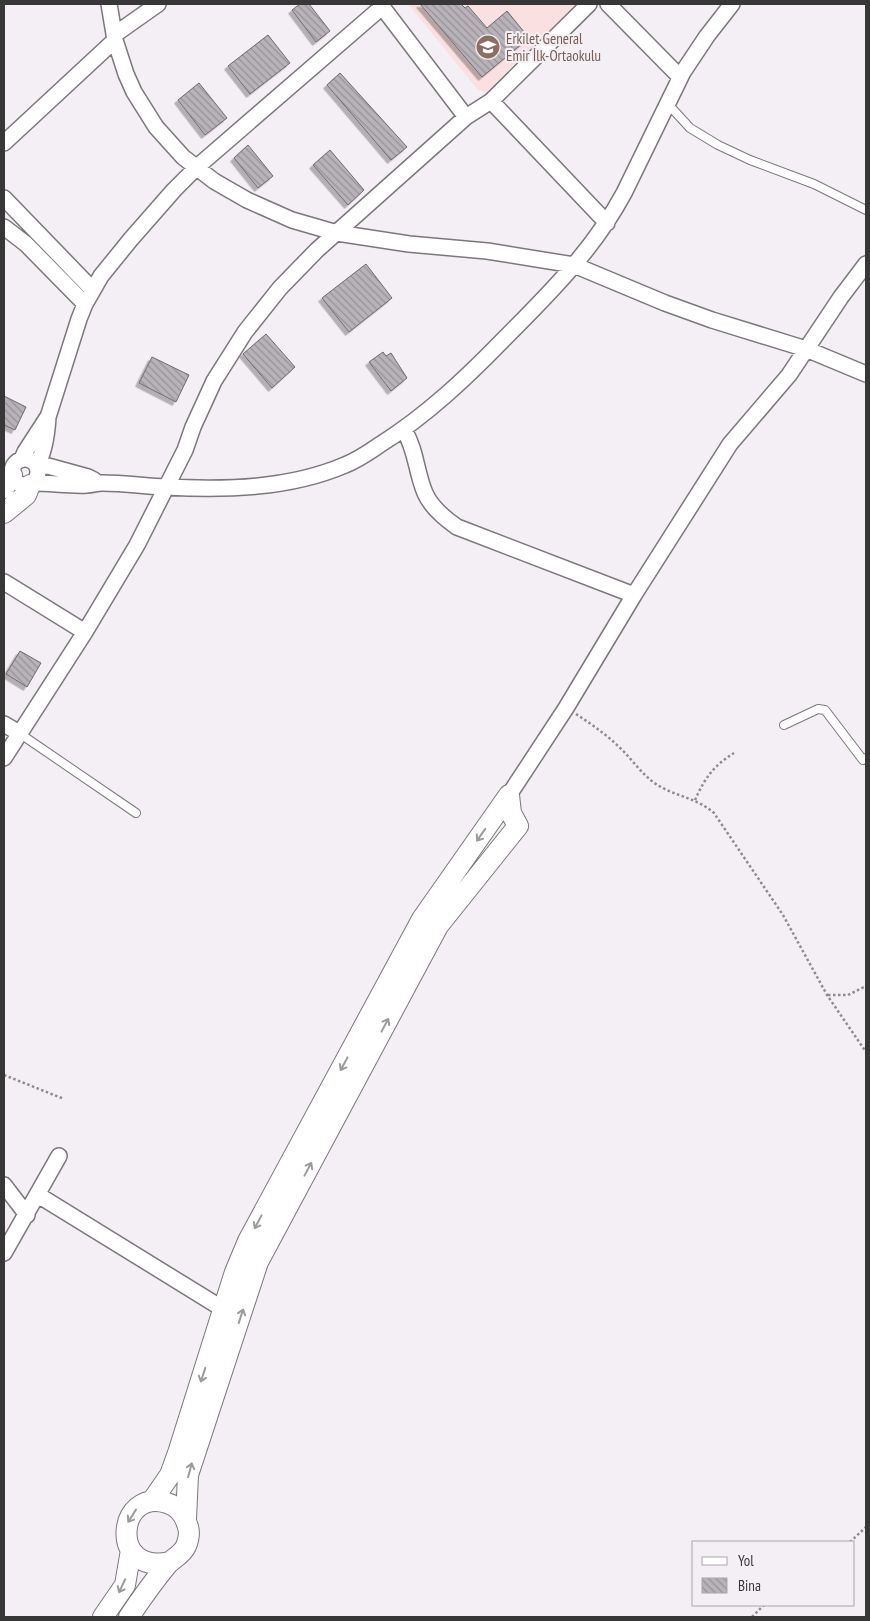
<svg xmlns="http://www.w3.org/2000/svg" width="870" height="1621" viewBox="0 0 870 1621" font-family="'PT Sans Narrow',sans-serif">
<defs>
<pattern id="building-back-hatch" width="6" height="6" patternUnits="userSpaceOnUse" patternTransform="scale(1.25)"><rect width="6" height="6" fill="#b8b3b8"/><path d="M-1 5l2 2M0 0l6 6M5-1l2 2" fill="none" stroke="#979297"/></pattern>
<filter id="shadow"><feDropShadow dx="-3.5" dy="3.5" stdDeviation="0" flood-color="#0004"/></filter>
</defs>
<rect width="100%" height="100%" fill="#f4eff4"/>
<path fill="#fbe0e1" d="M408 4H577L486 92 478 90Z"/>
<path fill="url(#building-back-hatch)" stroke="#6e6a6e" filter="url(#shadow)" d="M300 4H309L330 31 316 42 292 10Z
M420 4H461L465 8 468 6 487 28 507 11 529 38 482 77Z
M268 35 290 63 250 94 228 66Z
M340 73 407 147 391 160 327 85Z
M199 83 227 118 205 135 178 100Z
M248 145 273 176 258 188 234 158Z
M330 150 364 190 348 205 313 165Z
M366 264 392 298 349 332 322 298Z
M266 334 295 367 272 388 243 354Z
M383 352 386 356 391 353 407 378 391 391 369 362Z
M152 357 189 375 176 402 139 383Z
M4 396 26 407 15 430 4 425Z
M20 651 41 663 27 687 6 674Z"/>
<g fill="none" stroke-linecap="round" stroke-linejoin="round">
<defs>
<path id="lane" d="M667 103 690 128 718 145 750 160 814 184 866 210
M784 725 818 709 825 710 863 760 866 758
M19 733 136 813"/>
<path id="street" d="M109 4 115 40 126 74 134 92 156 127 183 157 214 181 247 200 292 220 337 233 409 244 487 251 574 265 665 303 712 320 806 349 866 374
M380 4 466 117
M608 4 680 77
M114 35 158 4
M491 101 607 223
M4 143 115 40
M4 198 92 289
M4 227 26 244 85 304
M404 430C416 449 416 472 425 493 431 507 444 518 457 527L634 595
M12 472a13 13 0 1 1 26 0a13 13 0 1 1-26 0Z
M22 459 25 452 47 418
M37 465C45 451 47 434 48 417L79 319 85 304 101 276 131 239 174 190 197 167 382 7
M37 467 48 466 88 477 94 480
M34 483C51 483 70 486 87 485 92 485 97 483 102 483 123 483 145 486 166 487 225 490 289 489 345 465 358 460 369 452 381 444 427 415 466 378 504 339 549 294 594 249 624 193L683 72 707 36 732 4
M4 582 85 632 137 545 185 450 193 427 214 381 245 332 280 288 317 250 466 117 491 101 589 4
M4 724 19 733
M4 758 85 632
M509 795 566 708 634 595 730 444 789 375 841 297 866 264
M4 1185 27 1215
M38 1195 223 1309
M4 1253 59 1156"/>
<path id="secondary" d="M4 488 12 475
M4 513 26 495 30 485
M152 1501 170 1475 178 1453 235 1272 248 1241 422 919 509 795
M186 1519 188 1475 258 1262 438 926 518 826 511 813 509 795
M103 1617 125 1585 131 1550
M129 1617C141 1599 153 1582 167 1565 173 1558 182 1555 186 1546 189 1539 190 1531 187 1524 184 1514 177 1506 167 1503 117 1487 108 1576 170 1562"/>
</defs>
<use href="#lane" stroke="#7b777b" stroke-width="10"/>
<use href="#street" stroke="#7b777b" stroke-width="18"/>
<use href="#secondary" stroke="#7b777b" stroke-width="22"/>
<path stroke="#8e8b8e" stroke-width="2.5" stroke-dasharray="2.5 2.5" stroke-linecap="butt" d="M576 714C591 724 606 734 619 747 631 758 640 772 653 782 672 796 696 797 714 813L783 915 827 995 866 1052
M695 800C705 778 713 766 734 753
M828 995H848L866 986
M4 1075 64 1099
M850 1542 866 1527
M752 1617 764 1605"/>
<use href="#lane" stroke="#fff" stroke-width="8"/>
<use href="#street" stroke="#fff" stroke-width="15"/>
<use href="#secondary" stroke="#fff" stroke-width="20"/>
</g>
<defs><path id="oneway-shaft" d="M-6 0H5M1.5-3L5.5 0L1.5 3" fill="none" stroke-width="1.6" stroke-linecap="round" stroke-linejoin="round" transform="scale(1.25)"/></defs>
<g stroke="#9c9b9c">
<use href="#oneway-shaft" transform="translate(481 835) rotate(125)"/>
<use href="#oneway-shaft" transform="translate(385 1025) rotate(-62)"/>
<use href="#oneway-shaft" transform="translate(344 1064) rotate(118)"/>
<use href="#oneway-shaft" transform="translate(308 1169) rotate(-62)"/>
<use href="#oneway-shaft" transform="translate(258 1222) rotate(118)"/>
<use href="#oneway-shaft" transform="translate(241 1316) rotate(-72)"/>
<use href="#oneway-shaft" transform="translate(203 1375) rotate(108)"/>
<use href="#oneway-shaft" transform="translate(190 1470) rotate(-75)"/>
<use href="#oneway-shaft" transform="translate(132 1516) rotate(122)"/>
<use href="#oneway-shaft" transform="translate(122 1586) rotate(115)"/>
</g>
<defs>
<symbol id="school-disc" viewBox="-11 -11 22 22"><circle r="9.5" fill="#8d6e63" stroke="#f4eff4"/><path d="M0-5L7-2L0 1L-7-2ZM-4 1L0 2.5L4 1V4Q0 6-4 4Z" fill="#fff"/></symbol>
</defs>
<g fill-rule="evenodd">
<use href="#school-disc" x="474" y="33" width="28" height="28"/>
</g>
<g text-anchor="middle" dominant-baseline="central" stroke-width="4" stroke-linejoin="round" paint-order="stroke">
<g font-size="15" fill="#785e54" stroke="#f4eff4" text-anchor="start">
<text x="506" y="38">Erkilet General<tspan x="506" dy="17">Emir İlk-Ortaokulu</tspan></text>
</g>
</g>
<rect width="870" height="1621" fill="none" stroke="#383738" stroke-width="10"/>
<rect x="692" y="1541" width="162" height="65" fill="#f4eff4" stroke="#a9a5a9"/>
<rect x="702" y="1557" width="25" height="8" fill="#ffffff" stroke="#a9a5a9"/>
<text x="738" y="1566" font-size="15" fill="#383738">Yol</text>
<rect x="702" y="1578" width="25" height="15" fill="url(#building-back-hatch)" stroke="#a9a5a9"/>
<text x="738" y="1591" font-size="15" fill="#383738">Bina</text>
</svg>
